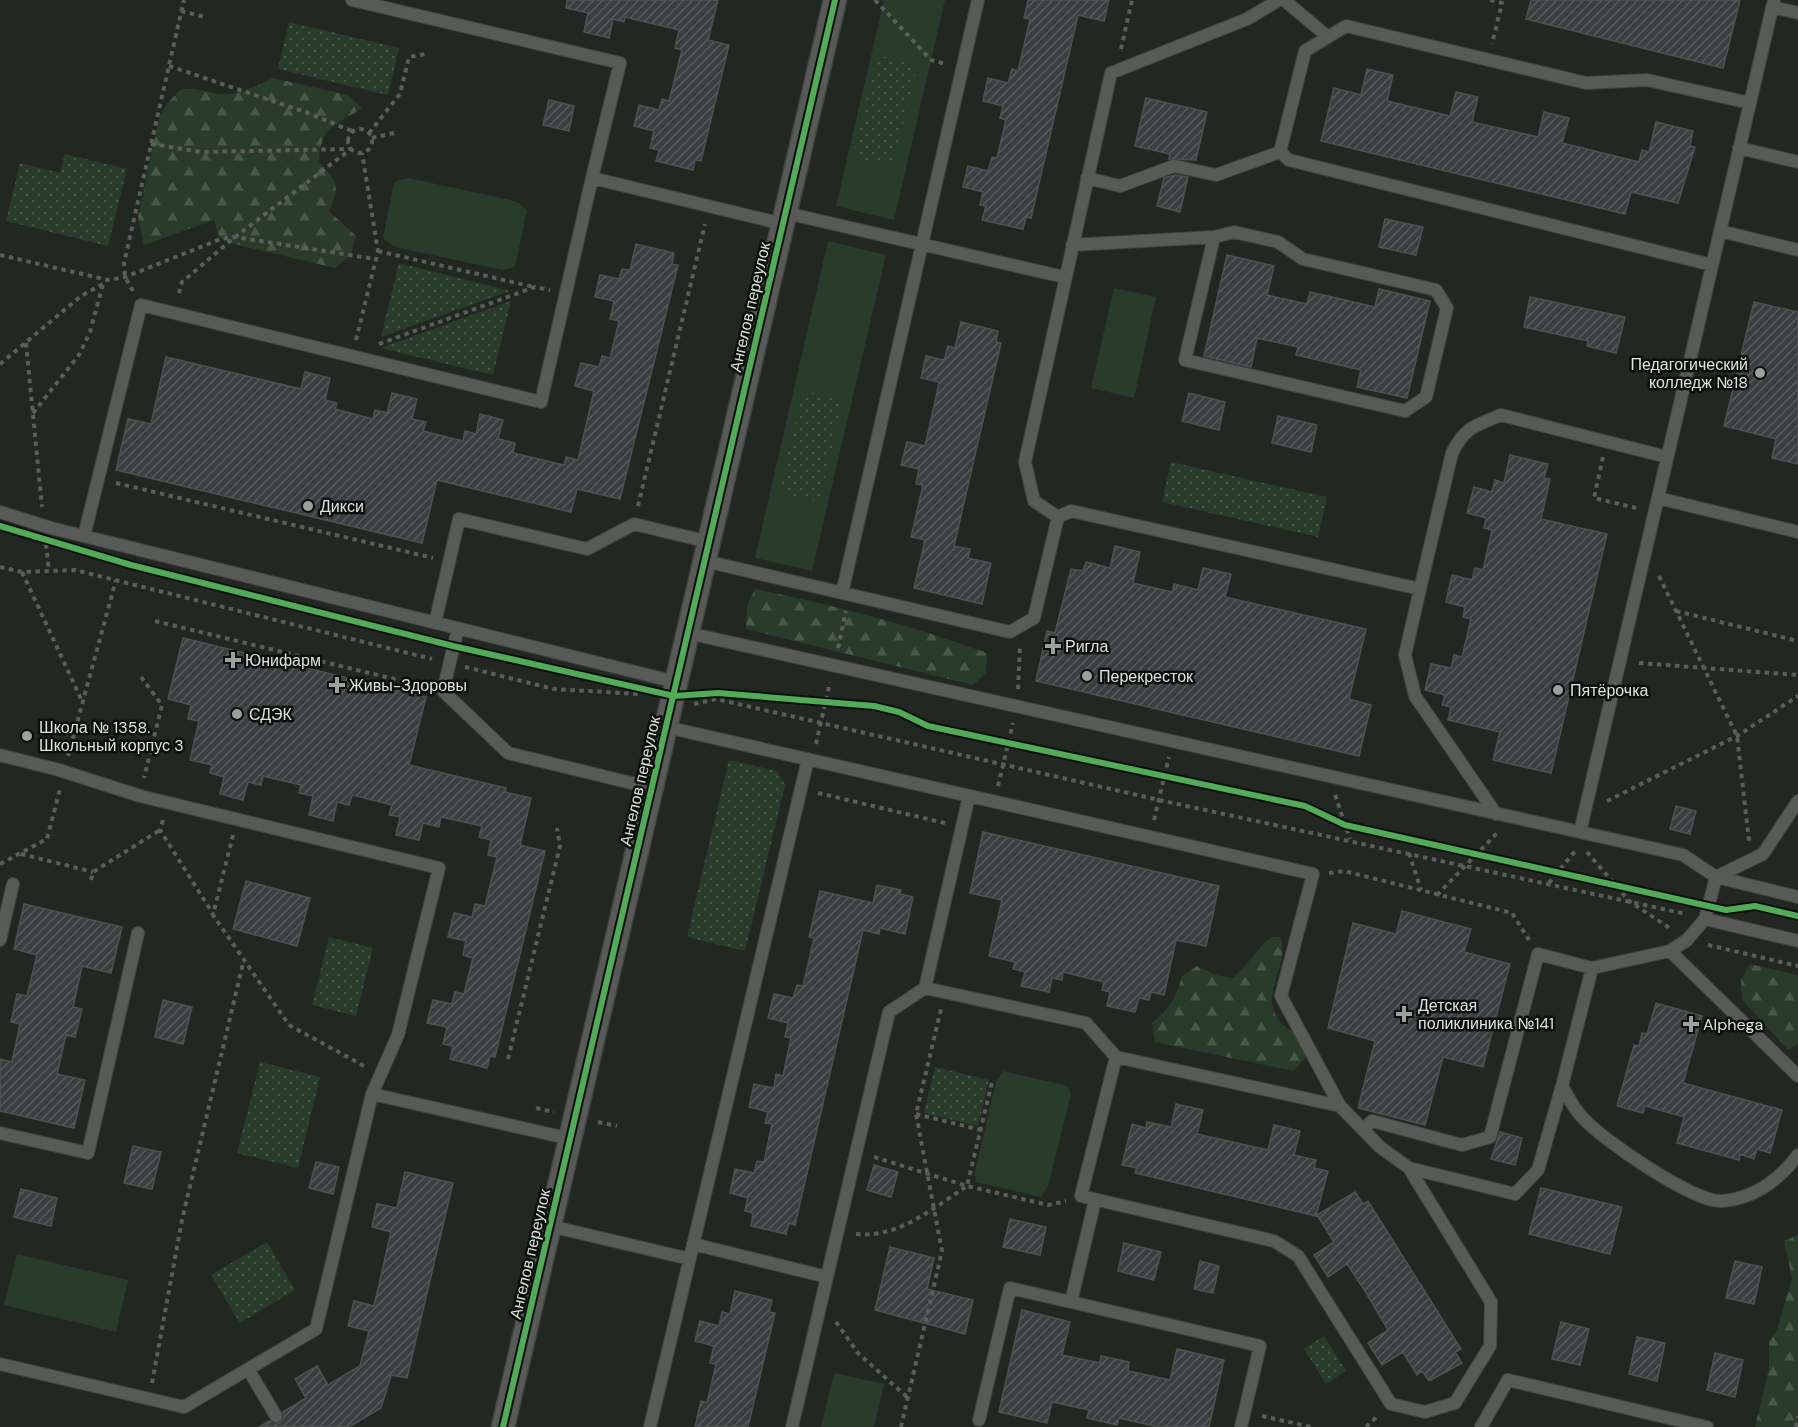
<svg xmlns="http://www.w3.org/2000/svg" width="1798" height="1427" viewBox="0 0 1798 1427" font-family="'DM Sans',sans-serif">
<defs>
<pattern id="forest-firs" width="22" height="20" patternUnits="userSpaceOnUse" patternTransform="scale(1.5)"><rect width="22" height="20" fill="#293c29"/><path d="M5 1l3.5 6h-7zM16 11l3.5 6h-7z" fill="#475847"/></pattern>
<pattern id="park-dots" width="8" height="8" patternUnits="userSpaceOnUse" patternTransform="scale(1.5)"><rect width="8" height="8" fill="#293c29"/><path d="M2 2h.1M6 6h.1" fill="none" stroke="#475847" stroke-width="1.8" stroke-linecap="round"/></pattern>
<pattern id="building-hatch" width="6" height="6" patternUnits="userSpaceOnUse" patternTransform="scale(1.5)"><rect width="6" height="6" fill="#3b3d40"/><path d="M-1 1l2-2M0 6l6-6M5 7l2-2" fill="none" stroke="#57595b"/></pattern>
</defs>
<rect width="100%" height="100%" fill="#222722"/>
<path fill="#293c29" d="M884 0H945L894 220 836 206Z
M408 178 506 199 518 202 527 210 515 267 503 270 404 249 393 246 383 238 393 187 396 181Z
M828 241 886 255 812 571 755 558Z
M1114 288 1156 297 1134 398 1091 388Z
M1003 1071 1064 1085 1068 1087 1071 1094 1048 1186 1041 1197 980 1183 976 1182 974 1175 996 1082Z
M17 1254 128 1280 116 1332 4 1305Z
M834 1373 884 1384 874 1427H821Z"/>
<path fill="url(#forest-firs)" d="M273 78 348 95 362 108C334 127 321 124 319 162 338 181 340 187 329 211L356 236 351 255 335 268 230 243 219 237 214 220 144 245 138 217 159 118 167 103 182 89C198 88 204 92 219 94 239 96 256 86 273 78Z
M755 589C833 605 911 625 987 653L986 672 973 685 746 629 747 606Z
M1271 937H1280C1290 962 1265 986 1274 1011 1278 1024 1291 1029 1299 1039 1302 1044 1304 1051 1307 1056L1294 1071 1155 1042 1152 1023C1169 1009 1177 997 1182 976L1197 966 1215 975 1233 978C1248 965 1256 949 1271 937Z
M1750 964 1798 975V1044L1788 1050 1742 1000 1741 980Z
M1798 1235V1427H1755L1769 1368V1341L1777 1330 1792 1278 1784 1241Z"/>
<path fill="url(#park-dots)" d="M289 22 399 48 388 95 278 69Z
M877 55 917 65 893 166 853 157Z
M65 154 127 169 108 246 6 221 20 163 60 173Z
M399 263 510 291 381 337Z
M511 301 493 375 380 348Z
M803 391 843 400 819 502 779 492Z
M1171 462 1327 497 1318 537 1162 502Z
M729 760 777 771 785 785 745 951 687 937Z
M329 937 373 948 356 1016 312 1005Z
M260 1062 320 1077 298 1168 237 1153Z
M935 1067 989 1080 978 1126 924 1113Z
M267 1242 295 1290 240 1323 211 1275Z
M1324 1336 1346 1371 1326 1384 1304 1349Z"/>
<path fill="url(#building-hatch)" stroke="#4f5150" stroke-width="1.5" d="M567 0H718L708 40 729 45 701 161 695 160 693 170 656 161 659 150 650 148 654 131 634 126 639 105 659 110 662 99 669 101 682 50 675 48 679 30 625 17 624 22 613 19 609 38 584 32 588 13 566 8Z
M1028 0H1109L1104 21 1078 15 1031 218 1026 217 1023 229 982 220 986 206 980 205 983 192 963 187 968 166 988 171 992 157 997 158 1006 120 1000 118 1003 106 983 101 988 78 1008 83 1012 69 1018 71 1030 19 1024 18Z
M1531 0H1740L1723 68 1526 19Z
M1367 69 1393 75 1387 101 1450 116 1456 92 1478 97 1472 122 1538 137 1544 112 1569 118 1562 143 1639 162 1642 150 1649 152 1656 122 1693 131 1690 146 1695 147 1678 203 1631 192 1625 214 1321 141 1334 88 1361 95Z
M1146 98 1207 112 1196 160 1169 159 1170 154 1135 146Z
M549 100 574 106 569 131 543 125Z
M1175 175 1188 177 1180 212 1157 206 1164 178Z
M1385 219 1423 227 1416 255 1379 247Z
M636 244 674 253 672 264 678 265 620 499 577 489 571 512 437 480 422 543 116 470 128 419 151 424 166 357 301 389 305 372 330 378 325 400 337 403 335 409 373 419 375 410 387 413 392 393 417 399 412 419 426 422 423 431 463 441 465 431 476 434 480 414 503 420 498 439 515 443 513 453 564 465 566 457 578 460 594 391 575 386 581 363 599 367 602 356 610 358 619 321 610 319 614 301 595 297 600 275 619 279 622 269 630 270Z
M1227 255 1274 266 1267 295 1307 304 1310 292 1375 307 1379 289 1430 301 1407 398 1357 387 1361 370 1296 355 1298 347 1257 338 1251 367 1204 356Z
M1530 297 1625 317 1616 353 1587 346 1588 341 1524 327Z
M1754 302 1798 312V464L1772 458 1776 439 1724 426Z
M961 322 998 331 996 342 1001 343 954 546 970 549 968 558 991 563 982 604 914 588 925 540 911 537 923 485 916 484 919 469 901 465 907 442 925 446 936 397 939 382 921 378 926 356 944 360 948 346 955 348Z
M1189 393 1225 402 1219 430 1182 421Z
M1278 416 1317 425 1311 452 1272 443Z
M1510 455 1548 464 1544 478 1550 479 1541 519 1607 534 1551 773 1493 760 1500 732 1448 720 1451 707 1442 705 1445 695 1425 690 1431 664 1451 668 1454 655 1462 657 1471 619 1463 617 1465 607 1446 602 1452 575 1472 580 1475 568 1483 570 1492 530 1484 528 1486 518 1467 513 1474 487 1492 492 1495 480 1504 483Z
M1115 546 1140 552 1133 583 1172 592 1174 584 1198 590 1203 568 1231 574 1225 597 1366 629 1349 699 1371 705 1359 756 1036 681 1047 631 1055 633 1071 569 1083 571 1086 562 1110 568Z
M183 638 426 697 409 765 506 788 505 792 531 798 520 845 545 851 495 1057 490 1056 487 1068 450 1059 453 1046 443 1044 447 1027 427 1023 433 1000 452 1004 455 992 464 994 473 958 463 955 466 941 448 937 454 913 472 917 475 904 485 906 497 857 488 855 491 840 479 837 482 826 441 817 439 827 423 823 419 840 396 835 400 817 389 815 392 805 352 795 349 805 337 802 333 821 309 815 313 796 299 793 301 785 263 776 261 785 248 782 243 800 220 794 224 777 210 773 212 765 190 760 199 721 188 719 191 705 168 699Z
M1676 806 1696 811 1690 834 1670 829Z
M983 832 1219 886 1206 946 1176 940 1164 995 1151 992 1149 1000 1139 998 1135 1012 1107 1006 1110 992 1102 990 1104 982 1063 972 1062 980 1052 978 1049 992 1021 986 1025 972 1013 969 1015 962 989 956 1002 900 970 893Z
M246 881 310 898 297 946 233 929Z
M877 885 901 890 900 894 913 897 905 934 880 928 879 934 863 930 795 1225 789 1223 786 1234 751 1226 753 1213 745 1211 748 1198 730 1193 735 1169 754 1173 757 1161 764 1162 772 1124 765 1123 768 1112 749 1107 754 1084 774 1088 776 1074 783 1076 791 1038 785 1037 788 1023 768 1018 774 994 793 998 797 985 803 986 814 938 809 937 820 891 873 903Z
M24 904 122 927 111 973 82 966 73 1007 82 1009 75 1037 66 1035 57 1074 85 1080 74 1128 0 1111V1059L12 1062 20 1024 11 1022 17 994 27 996 37 955 14 949Z
M1402 911 1471 929 1464 952 1510 964 1483 1067 1443 1057 1425 1125 1358 1108 1375 1041 1328 1028 1353 923 1396 934Z
M163 1000 192 1007 183 1044 155 1037Z
M1656 1003 1702 1016 1683 1083 1782 1110 1770 1153 1757 1149 1754 1159 1740 1154 1739 1160 1677 1143 1684 1117 1645 1106 1643 1113 1617 1106 1634 1045 1639 1046 1642 1033 1647 1034Z
M1176 1104 1203 1110 1197 1134 1268 1150 1274 1125 1300 1131 1294 1155 1316 1160 1314 1168 1328 1171 1316 1216 1135 1173 1137 1168 1122 1165 1132 1124 1146 1128 1147 1122 1171 1127Z
M1500 1132 1522 1138 1515 1165 1491 1159Z
M133 1146 161 1152 152 1189 124 1183Z
M316 1162 339 1167 333 1194 309 1188Z
M874 1165 898 1172 891 1197 867 1190Z
M405 1172 453 1183 407 1378 391 1375 381 1408 349 1427H259L269 1421 280 1423 283 1419V1412L306 1398 295 1379 317 1366 328 1385 360 1366 369 1331 348 1326 354 1301 374 1306 391 1232 372 1227 374 1217 377 1204 397 1208Z
M1541 1188 1622 1207 1610 1254 1529 1234Z
M21 1189 57 1198 51 1226 14 1217Z
M1355 1192 1363 1204 1368 1201 1461 1349 1455 1352 1462 1363 1429 1381 1422 1371 1417 1375 1403 1352 1382 1365 1368 1343 1388 1330 1365 1291 1347 1264 1328 1277 1314 1255 1334 1242 1317 1215Z
M1010 1219 1046 1227 1040 1255 1003 1247Z
M1124 1243 1161 1252 1154 1280 1118 1271Z
M890 1247 934 1258 927 1289 973 1300 965 1334 875 1310Z
M1200 1261 1219 1266 1213 1293 1194 1289Z
M1735 1261 1762 1267 1754 1304 1726 1298Z
M735 1291 772 1300 769 1312 775 1313 748 1427H695L701 1401 707 1403 716 1364 710 1363 714 1346 695 1341 700 1321 719 1326 722 1312 730 1314Z
M1022 1310 1070 1322 1062 1355 1100 1363 1101 1356 1129 1362 1128 1371 1170 1380 1177 1349 1224 1360 1209 1427H1158L1119 1418 1117 1425 1087 1418 1089 1410 1052 1402 1047 1423 999 1412Z
M1561 1322 1589 1329 1580 1365 1552 1359Z
M1637 1337 1665 1343 1657 1381 1629 1374Z
M1715 1353 1743 1360 1735 1397 1707 1390Z"/>
<g fill="none" stroke-linecap="round" stroke-linejoin="round">
<defs>
<path id="service" d="M352 0 620 63 592 178 783 224
M1284 0 1328 37
M1772 7 1798 13
M1739 148 1798 162
M1087 178 1120 186 1174 166 1216 175 1280 152
M786 213 1064 277
M1720 231 1798 250
M1072 245 1214 237 1234 232 1278 242 1303 259 1436 290 1447 308 1426 397 1405 411 1185 360 1214 237
M1712 265 1289 160 1280 152 1305 51 1346 26 1586 83 1647 80 1750 103
M1658 498 1798 532
M0 512 51 528 676 682
M1058 517 1034 501 1025 462 1111 73 1247 19 1279 0
M84 536 141 305 541 402 592 178
M705 561 1010 632 1034 618 1058 517 1071 511 1420 589 1452 453C1465 427 1475 426 1501 415L1667 457
M1420 589 1405 655 1415 696 1496 814
M842 593 978 0
M435 623 459 519 587 549 634 524 709 542
M458 628 443 691 508 753 652 788
M688 633 1683 855 1716 877 1798 897
M666 727 1313 874 1281 996 1340 1106
M0 755 59 770 140 796 439 868 398 1035 372 1094 316 1329 184 1407 0 1364
M1580 832 1774 0
M1716 877 1763 854 1798 801
M1705 919 1716 877
M0 940 13 884
M1670 951 1798 1076
M1592 968 1562 1086C1568 1096 1574 1109 1582 1117 1601 1139 1694 1203 1722 1201 1754 1199 1780 1179 1798 1155
M925 988 969 796
M1116 1057 1081 1196 1274 1241 1298 1256 1391 1404 1425 1412 1455 1403 1490 1346 1491 1302 1409 1168
M372 1094 571 1139
M1363 1130 1372 1121 1462 1145 1490 1137 1538 954 1592 968 1670 951 1687 940 1705 919 1798 941
M0 1133 88 1153 138 933
M1095 1200 1071 1302 1260 1346 1241 1427
M550 1226 690 1259
M693 1244 827 1277 889 1012 925 988 1086 1023 1116 1057 1340 1106 1380 1147 1409 1168 1515 1194 1538 1170 1562 1086
M248 1369 276 1416
M979 1420 1010 1288 1071 1302
M650 1427 808 759
M792 1427 827 1277
M1481 1427 1508 1380 1707 1427"/>
<path id="minor" d="M503 1427 835 0"/>
</defs>
<use href="#service" stroke="#414441" stroke-width="14"/>
<use href="#minor" stroke="#414441" stroke-width="25"/>
<path stroke="#5a5d5a" stroke-width="4" stroke-dasharray="4.5 4.5" stroke-linecap="butt" d="M875 0 931 60 946 64
M1490 0 1502 3 1492 44
M181 11 205 17
M1121 49 1132 0
M169 66 308 113 352 131
M348 141a12 12 0 1 1 24 0a12 12 0 1 1-24 0Z
M369 133 400 94 409 57 426 54
M372 138 398 132
M151 144 202 152 351 149 235 237 182 282 178 297
M378 251 534 287
M0 255 108 280 125 277 221 239 235 237 375 259
M133 291 125 277 124 263 184 0
M356 340 378 251 362 153
M26 343 42 507
M379 344 535 287 550 290
M0 364 81 296 103 284
M33 413 79 355 90 332 103 284
M1603 457 1594 498 1636 508
M116 483 433 558
M638 506 705 224
M46 544 49 571
M0 567 22 572 75 570 432 659
M22 572 82 701
M1659 576 1737 736 1749 841
M1676 611 1798 641
M155 621 427 687
M838 648 846 611
M1639 663 1798 675
M465 667 554 689 638 694
M141 677 162 705 144 778
M1018 689 1020 646
M694 704 716 699 1159 800 1686 914
M816 744 830 682
M68 756 116 580
M998 786 1013 723
M818 793 945 823
M1335 795 1350 839
M1607 801 1737 736 1798 696
M163 820 160 830 213 914
M1154 820 1169 757
M233 835 213 915 289 1025 364 1066
M1587 852 1629 901 1671 929
M1409 853 1421 890
M21 854 93 872
M0 864 47 839 60 789
M1329 873 1344 871 1512 913 1529 940
M91 880 93 872 160 830
M1549 883 1576 850
M1437 895 1499 831
M1708 945 1798 966
M508 1059 560 846 557 828
M536 1108 554 1112
M916 1114 981 1130
M598 1122 617 1126
M874 1157 967 1186 1048 1205 1066 1201
M856 1234C897 1239 935 1207 967 1186L992 1082
M836 1322 858 1353 908 1398
M152 1383 182 1220 244 959
M1262 1416 1311 1427
M901 1427 942 1251 916 1114 941 1009
M1366 1427 1379 1415
M1796 1427 1798 1416"/>
<use href="#service" stroke="#585a58" stroke-width="12"/>
<use href="#minor" stroke="#585a58" stroke-width="22"/>
<defs>
<path id="cycleway" d="M0 526 131 565 453 646 674 696 718 693 874 706 899 712 928 726 1305 806 1345 825 1726 910 1755 906 1798 916
M503 1427 835 0"/>
</defs>
<use href="#cycleway" stroke="#0c100c" stroke-width="10"/>
<use href="#cycleway" stroke="#51ab58" stroke-width="6"/>
</g>
<g fill="#9ba19b" stroke="#0c100c" stroke-width="2">
<circle cx="1760" cy="373" r="6"/>
<circle cx="308" cy="506" r="6"/>
<path d="M1050 637h6v6h6v6h-6v6h-6v-6h-6v-6h6z"/>
<path d="M230 651h6v6h6v6h-6v6h-6v-6h-6v-6h6z"/>
<circle cx="1087" cy="676" r="6"/>
<path d="M334 676h6v6h6v6h-6v6h-6v-6h-6v-6h6z"/>
<circle cx="1558" cy="690" r="6"/>
<circle cx="237" cy="714" r="6"/>
<circle cx="27" cy="736" r="6"/>
<path d="M1401 1005h6v6h6v6h-6v6h-6v-6h-6v-6h6z"/>
<path d="M1688 1015h6v6h6v6h-6v6h-6v-6h-6v-6h6z"/>
</g>
<g text-anchor="middle" dominant-baseline="central" stroke-width="5" stroke-linejoin="round" paint-order="stroke">
<g font-size="16" fill="#dce2dc" stroke="#0c100c">
<text transform="translate(750 307) rotate(-77)">Ангелов переулок</text>
<text transform="translate(640 781) rotate(-77)">Ангелов переулок</text>
<text transform="translate(530 1254) rotate(-77)">Ангелов переулок</text>
</g>
<g font-size="16" fill="#dce2dc" stroke="#0c100c" text-anchor="start">
<text x="1748" y="364" text-anchor="end">Педагогический<tspan x="1748" dy="18">колледж №18</tspan></text>
<text x="320" y="506">Дикси</text>
<text x="1065" y="646">Ригла</text>
<text x="245" y="660">Юнифарм</text>
<text x="1099" y="676">Перекресток</text>
<text x="349" y="685">Живы-Здоровы</text>
<text x="1570" y="690">Пятёрочка</text>
<text x="249" y="714">СДЭК</text>
<text x="39" y="727">Школа № 1358.<tspan x="39" dy="18">Школьный корпус 3</tspan></text>
<text x="1418" y="1005">Детская<tspan x="1418" dy="18">поликлиника №141</tspan></text>
<text x="1703" y="1024">Alphega</text>
</g>
</g>
</svg>
